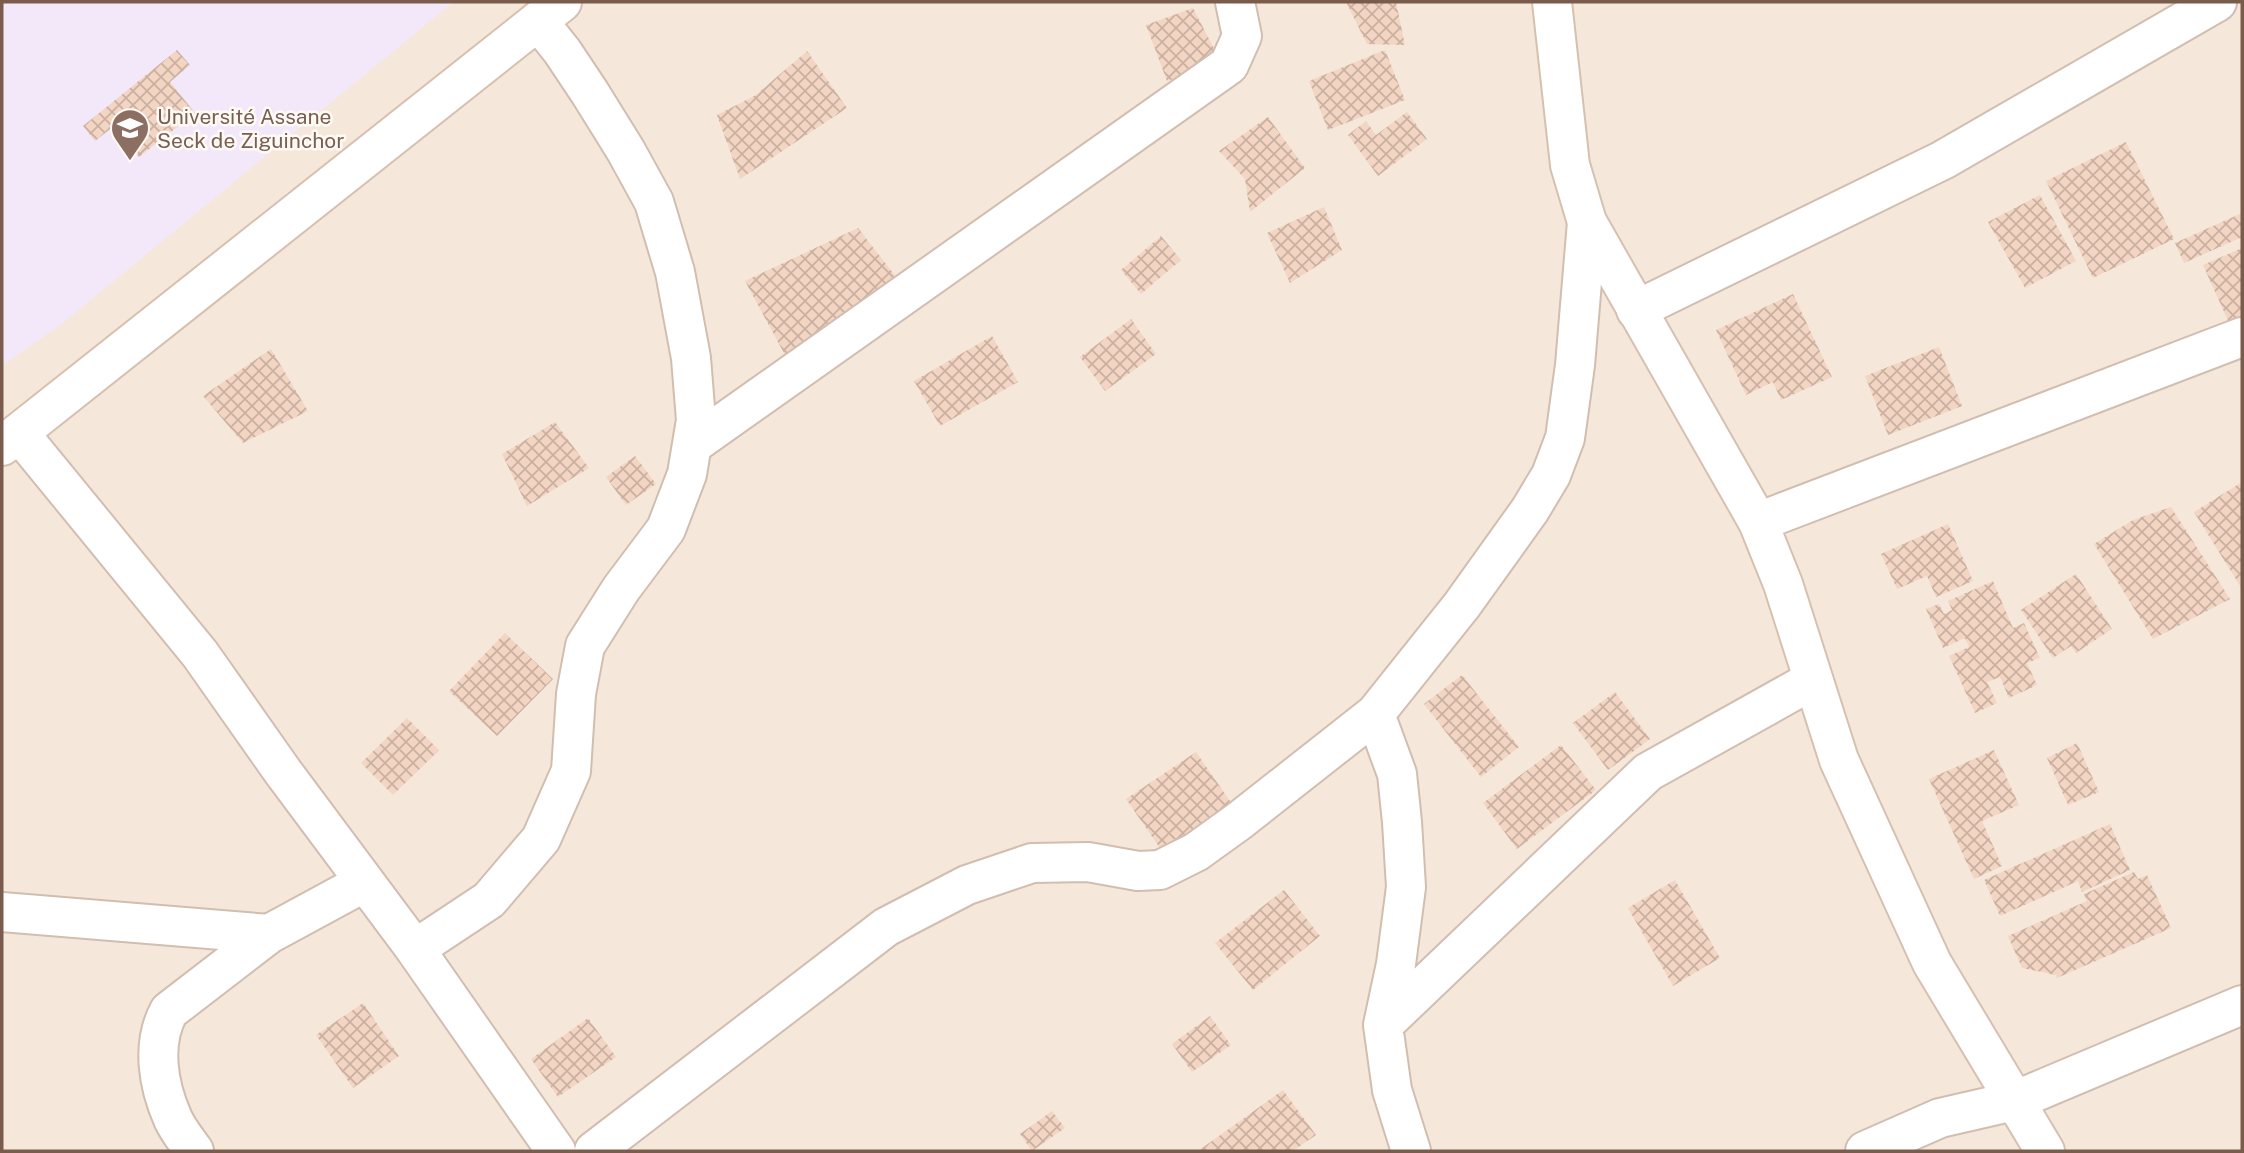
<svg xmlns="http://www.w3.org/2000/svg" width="2244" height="1153" viewBox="0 0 2244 1153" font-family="'Public Sans',sans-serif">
<defs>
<pattern id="building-cross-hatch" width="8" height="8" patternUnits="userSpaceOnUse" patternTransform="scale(1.75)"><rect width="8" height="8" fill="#f3d5c3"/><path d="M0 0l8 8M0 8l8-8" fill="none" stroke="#cab0a1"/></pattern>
</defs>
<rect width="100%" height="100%" fill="#fdf6ec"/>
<path fill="#f5e8da" d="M2 2H2242V1151H2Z"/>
<path fill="#f3e8fa" d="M2 2H453L64 322 2 366Z"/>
<path fill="url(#building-cross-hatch)" d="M1346 2H1396L1405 45 1367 44Z
M1193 8 1222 64 1167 81 1146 25Z
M177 50 190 65 170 82 195 113 139 157 114 126 95 141 83 126Z
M1385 50 1405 100 1328 130 1309 81Z
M807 51 847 108 740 179 717 115 756 95Z
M1407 112 1427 139 1378 176 1348 135 1366 121 1376 135Z
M1268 117 1305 168 1250 212 1245 179 1219 151Z
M2126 142 2174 239 2093 278 2046 181Z
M2040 195 2076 261 2025 288 1988 222Z
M1324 207 1342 250 1290 283 1267 233Z
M2242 213V237L2184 263 2175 243Z
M858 228 900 282 785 355 745 281Z
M1161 236 1181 260 1141 294 1121 270Z
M2242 248V330L2234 334 2203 265Z
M1793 294 1832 377 1781 400 1773 382 1746 395 1716 330Z
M1131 319 1156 354 1105 391 1080 357Z
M992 336 1018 382 940 426 914 381Z
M1939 347 1962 406 1888 435 1865 376Z
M271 349 308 411 243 443 203 396Z
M555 422 589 468 527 506 502 454Z
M635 456 656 484 626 505 606 477Z
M2242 482V589L2194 512Z
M2171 507 2230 599 2153 639 2094 544 2133 520Z
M1948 524 1973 581 1936 597 1927 576 1897 589 1881 554Z
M2076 574 2112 629 2076 653 2071 646 2053 658 2021 610Z
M1993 581 2013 628 2024 623 2040 658 2027 663 2037 685 2009 698 2000 677 1987 682 1997 703 1975 713 1949 656 1969 647 1965 638 1943 648 1926 609 1939 604 1944 614 1952 610 1948 601Z
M505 633 553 679 497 736 449 691Z
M1462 675 1519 747 1481 777 1424 704Z
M1615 692 1650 739 1608 770 1573 723Z
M407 718 439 750 393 795 361 763Z
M2077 743 2099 792 2068 805 2047 758Z
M1561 745 1596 790 1517 849 1483 803Z
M1994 750 2019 805 1982 821 2002 866 1974 879 1929 779Z
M1196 752 1232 804 1162 851 1126 799Z
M2110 824 2130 870 2082 892 2078 881 2000 916 1984 880Z
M2134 872 2138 879 2147 875 2171 928 2057 978 2056 975 2022 968 2008 936 2087 901 2084 894Z
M1675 880 1720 958 1673 986 1628 908Z
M1284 890 1320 936 1253 990 1215 943Z
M363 1003 399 1056 353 1088 316 1035Z
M1210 1016 1231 1045 1192 1072 1172 1044Z
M588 1018 616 1057 558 1097 531 1059Z
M1283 1090 1316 1135 1293 1151H1198Z
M1052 1111 1065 1128 1032 1151 1020 1134Z"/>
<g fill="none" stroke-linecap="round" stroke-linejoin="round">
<defs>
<path id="street" d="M1636 310 1943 160 2217 2
M20 434 200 654 283 772 415 949 556 1151
M692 445 1229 65 1242 36 1235 2
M1758 522 2242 337
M1375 714 1397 774 1402 822 1406 887 1396 964 1383 1025 1392 1090 1411 1151
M2 912 269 934 365 882
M415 949 489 900 541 839 571 771 576 694 585 646 621 589 666 529 687 474 696 420 691 358 675 272 654 202 626 151 590 93 562 51 538 21
M1383 1025 1648 772 1813 680
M194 1151C187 1141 178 1130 173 1119 158 1085 151 1044 169 1011L269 934
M594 1151 886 927 967 885 1032 863 1088 862 1138 871 1160 870 1196 852 1239 821 1375 714 1462 605 1530 510 1551 475 1565 438 1575 365 1587 222
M1865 1151 1940 1118 2014 1101 2242 1005"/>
<path id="secondary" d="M1552 2 1570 165 1587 222 1758 522 1783 584 1839 760 1932 963 2045 1151
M2 446 562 2"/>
</defs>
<use href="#street" stroke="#d1beb0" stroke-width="42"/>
<use href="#secondary" stroke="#d6c0b0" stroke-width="42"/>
<use href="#street" stroke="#fff" stroke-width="38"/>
<use href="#secondary" stroke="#fff" stroke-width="38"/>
</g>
<defs>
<symbol id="university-pin" viewBox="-11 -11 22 30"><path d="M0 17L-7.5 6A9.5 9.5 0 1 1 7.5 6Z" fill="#8d6e63" stroke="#fffaf3"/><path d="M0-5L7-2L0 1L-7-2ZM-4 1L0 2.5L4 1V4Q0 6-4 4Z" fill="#fff"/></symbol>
</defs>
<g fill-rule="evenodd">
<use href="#university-pin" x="108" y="106" width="44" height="60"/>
</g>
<g text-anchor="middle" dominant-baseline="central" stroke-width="5" stroke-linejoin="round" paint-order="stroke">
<g font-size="21" fill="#785e54" stroke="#fffaf3" text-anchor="start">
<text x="157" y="116">Université Assane<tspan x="157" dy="24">Seck de Ziguinchor</tspan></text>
</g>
</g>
<rect width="2244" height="1153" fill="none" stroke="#7a5c4d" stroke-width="7"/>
</svg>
